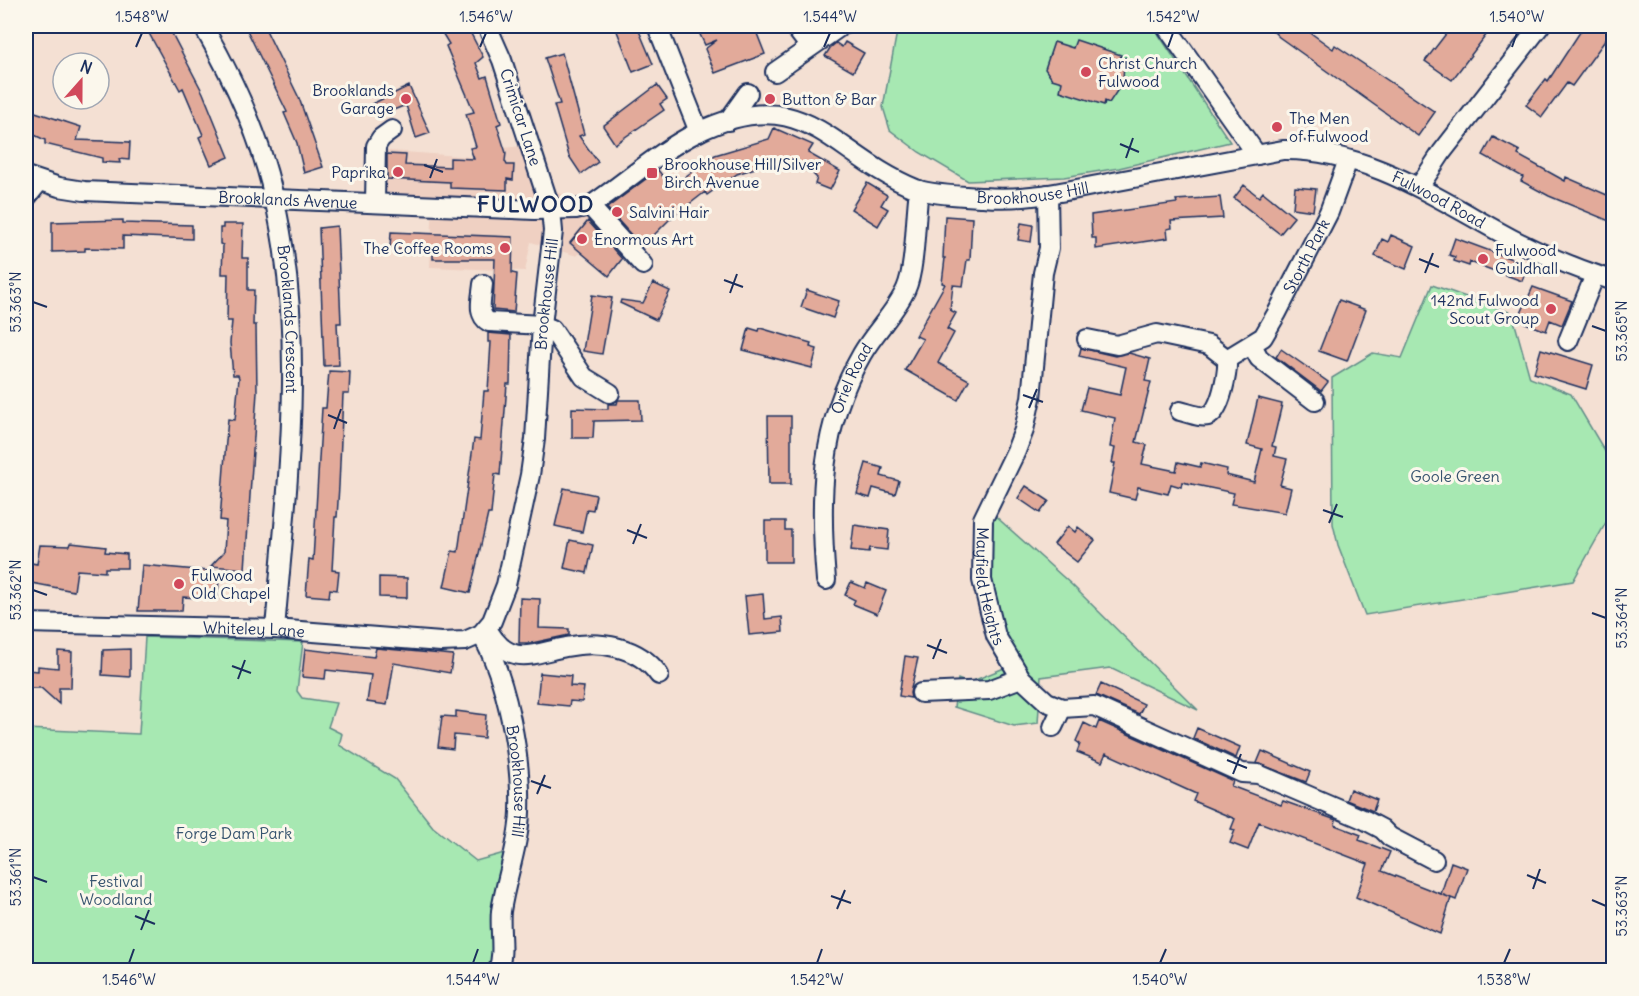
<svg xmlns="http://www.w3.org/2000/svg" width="1639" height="996" viewBox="0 0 1639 996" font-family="Delius,sans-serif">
<rect width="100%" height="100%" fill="#f4e0d3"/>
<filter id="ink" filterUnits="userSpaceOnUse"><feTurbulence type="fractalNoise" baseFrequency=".0167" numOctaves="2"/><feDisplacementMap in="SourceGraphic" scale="12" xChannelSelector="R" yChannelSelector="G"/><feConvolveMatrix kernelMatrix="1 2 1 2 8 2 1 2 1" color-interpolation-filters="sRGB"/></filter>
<g filter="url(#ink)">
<path fill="#efd0c2" d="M538 144 556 192 577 201 609 183 635 214 611 234 603 226 577 256 531 242 525 271 430 267 433 199 378 191 377 150 473 157 504 148Z"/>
<path fill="#a7e8b2" stroke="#618c88" stroke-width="1.5" d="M898 26H1153L1230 142 1119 168 1064 177 968 181 919 152 890 130 883 107Z
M1432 285 1512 313 1530 378 1571 394 1613 465V510L1573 581 1365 615 1338 545 1333 524 1332 378 1373 353 1402 358Z
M982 504 1072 585 1198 710 1110 668 1041 677 1038 723 1014 726 954 707 958 679 968 683 1009 666C989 616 959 558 982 504Z
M145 637 303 642 297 691 302 698 336 703 328 727 342 734 339 745 395 779 433 827 476 861 508 852 500 869 492 970H26V729L139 734Z"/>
<path fill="#e2aa9a" stroke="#1b2f5e" stroke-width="1.5" d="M145 26H168L203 93 229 157 211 165 199 137 203 135 183 88 180 90Z
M245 26H264L299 98 323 167 304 173 297 143 284 113 287 112Z
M438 26H467L483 57 476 63 482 78 487 76 501 123 497 125 506 153 505 161 507 165H514L513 180 507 179V190L450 188V182L387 179V154L406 155 405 165 450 167V158L474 159 470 148 476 147 466 114 474 112 446 46 449 44Z
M615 26H637L653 64 633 72Z
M696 26H754L765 54 715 73 705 49 717 40 705 45Z
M1268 26H1301L1333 49 1335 45 1435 112 1418 136 1279 37Z
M1452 26H1493L1452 80 1425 61Z
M1584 26H1604L1612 31 1572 86 1567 83 1542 117 1526 105 1546 79 1548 81Z
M1076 40 1121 55 1120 59 1124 60 1123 82 1109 103 1105 101 1104 105 1060 91 1062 82 1052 79 1045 69 1054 42 1073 48Z
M845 42 864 53 853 72 825 56 830 48 836 43 842 47Z
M562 53 584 134 579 136 598 162 581 174 569 156 554 105 560 104 545 58Z
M657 85 667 99 660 104 664 110 615 144 603 126Z
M409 86 430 133 416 138 406 105 376 117 372 104Z
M26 109 81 127 77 140 130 142 129 160 119 159 120 163 102 162V158L45 144V140L26 131Z
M774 128 813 145 808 153 840 171 830 190 815 184 817 178 812 173 779 160 737 174 707 195 705 192 669 220 642 247 607 208 658 170 671 187 715 155 769 139Z
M1493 137 1520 151 1518 155 1565 181 1566 177 1614 198V223L1549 196 1521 181 1523 177 1483 155Z
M867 183 887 195 881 205 888 209 878 226 851 209Z
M1244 185 1259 197 1263 192 1294 217 1280 234 1234 198Z
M1295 187 1316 189 1313 211 1293 208Z
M1220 197 1223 218 1171 221 1172 228 1167 229 1168 238 1096 249V238H1092L1091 215 1177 203 1176 200Z
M945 216 972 218 970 260H967L963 286 953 285 950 310 956 313 947 329 954 333 938 363 969 380 958 400 905 370 923 339 916 336 945 284 942 283 945 258H943Z
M123 220V223L192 225V239L123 236V249L85 248V251L52 252V222Z
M588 221 622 259 609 276 570 243Z
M1021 223 1033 225 1031 242 1018 240Z
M223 224H243L242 258H248V290H254L253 325H256L257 392 245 569 211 566 224 552 226 521 220 520 226 441 228 419 235 420 239 378 238 375H233L230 343 232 321H227L228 274H222L223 245 220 244V228H223Z
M337 226 341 323H337L339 365 324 366 319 228Z
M391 232 513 237 512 273 517 274 514 312 493 310 495 259H433V251L390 249Z
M1391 235 1415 246 1406 269 1375 256 1382 239 1388 242Z
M1455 238 1528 265 1522 281 1470 262 1469 266 1454 261 1455 257 1449 255Z
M653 283 670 291 656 320 620 303 621 300 643 303Z
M1533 287 1572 301 1562 325 1550 320 1546 331 1518 320Z
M807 290 839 301 833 318 801 307Z
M592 295 612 298 602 354 583 351Z
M1339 300 1366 310 1347 361 1319 351Z
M749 328 759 331 760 328 811 343 810 347 817 349 812 368 743 350Z
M488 333 511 335 510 384H507L500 475 495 474 491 514H488L470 593 444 587 452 551 458 552 474 439 480 440 484 391H488L491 342H488Z
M1081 348 1115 356 1129 353 1150 359 1145 381 1151 382 1136 442 1147 445 1142 464 1176 471 1178 462 1200 467 1201 463 1227 469 1226 475 1254 482 1262 449 1247 445 1258 398 1282 404 1272 446 1276 447 1274 456 1287 459 1280 485 1291 488 1285 513 1231 504 1234 493 1182 482 1181 487 1171 484 1168 494 1138 487 1135 499 1109 493 1115 463H1112L1115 448 1110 447 1115 418 1081 410 1087 388 1120 395 1126 367 1079 356Z
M1281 349 1328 382 1321 391 1276 357Z
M1541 349 1593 365 1586 389 1534 373Z
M329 371 350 372 349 394H343L339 486 337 517H335L332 570 339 571 337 590 330 589 329 597 306 595 309 559 313 560 322 408H326Z
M618 400H640L641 420 594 421 593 438H572V408L608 409V404H617Z
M768 416H791V484H769Z
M866 463 883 468 881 476 899 481 895 494 873 488 870 498 857 494Z
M1026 486 1049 501 1040 513 1018 498Z
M564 488 596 495 593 510 587 509 582 532 555 526Z
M765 521H785V530H791V562H765Z
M854 525 889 530 887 550 870 548 869 552 851 550Z
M1068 526 1075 532 1078 527 1095 540 1077 562 1054 544Z
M570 540 593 545 587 573 564 568Z
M71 543 106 547 105 552 127 554V568H105V572L77 570 74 591 26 582V562L37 564 40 545 70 546Z
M142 565 219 572 218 599 183 597 182 611H138Z
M379 577 407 578V598L379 597Z
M851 582 865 588 867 583 886 591 877 614 853 604 855 600 845 595Z
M763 594 765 619 782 617 783 632 749 635 745 596Z
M520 598 540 599 539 628 569 629V635L532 643H519Z
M376 648 453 655 450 673 394 663 387 705 367 702 371 675 326 670 325 679 302 677 305 649 374 657Z
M130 649V677L102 675 103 650Z
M58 651 72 652 71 688H59V704L41 688H26V670L38 671V666L58 668Z
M905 656 918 658 910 693 911 698 899 696Z
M540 673 571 676 570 686 584 687 582 702 570 701 569 706 537 703Z
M1101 684 1144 704 1139 714 1096 695Z
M456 711 486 715 484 738 454 735 453 749 438 747 442 716 456 717Z
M1099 721 1233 781 1231 786 1281 805 1283 801 1336 820 1335 825 1361 835 1359 840 1390 852 1382 871 1451 898 1440 934 1356 897 1368 864 1259 822 1248 850 1230 843 1235 830 1231 829 1235 819 1193 801 1196 794 1106 753 1102 762 1077 752 1080 744 1076 741 1084 723 1096 729Z
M1197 728 1240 747 1236 758 1193 738Z
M1262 751 1310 772 1306 782 1257 763Z
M1350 789 1377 800 1373 811 1346 800Z
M1451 862 1467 868 1456 900 1441 894Z"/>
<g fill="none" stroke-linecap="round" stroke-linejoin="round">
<defs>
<g id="minor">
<path id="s1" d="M203 26C233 78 261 138 274 198 307 340 287 485 275 629"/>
<path d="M657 26 699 132"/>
<path d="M794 26 810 47"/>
<path d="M1166 26 1257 155"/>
<path d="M775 72 841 26"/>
<path d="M728 121 748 93"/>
<path id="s2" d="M26 176 59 187 84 191 534 210 576 209 590 206C626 182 659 151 698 132 806 80 830 154 916 189 932 195 965 196 983 197 1026 201 1071 190 1113 182 1170 171 1226 161 1283 150 1369 149 1442 202 1516 241 1548 257 1580 270 1614 281"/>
<path d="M1419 187 1442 152 1540 26"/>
<path id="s3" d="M1048 194 1049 248 1043 273 1031 398 1024 430 1016 451 983 519 982 580 996 636 1021 678 1047 702 1062 708 1094 706 1242 773 1258 774 1365 820 1382 829 1390 837 1434 860"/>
<path d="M26 198 39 182"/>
<path d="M375 202 376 146 381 138 392 130"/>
<path d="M590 206 643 265"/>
<path d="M483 284C482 297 476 315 489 322L542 325 552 329 584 377 610 393"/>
<path d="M1087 339 1117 345 1157 334 1209 345 1227 359"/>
<path d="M1568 341 1595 275"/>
<path d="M1252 345 1259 358 1315 401"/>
<path id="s4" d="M1180 411C1189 413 1200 418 1208 416 1221 412 1228 371 1227 359L1263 337 1277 313 1329 212 1348 160"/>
<path id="s5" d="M826 580C819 498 820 427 862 354 875 331 895 313 906 289 916 267 915 216 919 190"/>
<path id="s6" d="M26 623 275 629 441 642 465 641 481 634 492 621 506 585 530 475 535 439 542 325 553 231 551 210 502 60 487 26"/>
<path d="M489 632C511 668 533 653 566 647 599 640 639 646 659 675"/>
<path id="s7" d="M481 634C507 678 522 760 520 812 519 845 506 878 501 911 499 931 505 952 498 970"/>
<path d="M921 693 989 690 1021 678"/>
<path d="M1053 727 1062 708"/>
</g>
</defs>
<use href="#minor" stroke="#1b2f5e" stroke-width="22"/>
<use href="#minor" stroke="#fbf7ec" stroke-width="18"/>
</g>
</g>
<path fill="none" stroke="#1b2f5e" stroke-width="2" d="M136 47 142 33M480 47 486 33M824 47 830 33M1168 47 1173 33M1512 47 1517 33M1120 144 1139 152M1126 158 1133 138M424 165 443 172M430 178 437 159M1419 259 1439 267M1425 273 1433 253M724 280 743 287M730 293 737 274M33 302 47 307M1592 326 1606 331M1023 395 1043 402M1029 408 1037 389M328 415 347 423M334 429 341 409M1323 510 1343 517M1329 523 1337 504M627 530 647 538M633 544 641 524M33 590 47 595M1592 613 1606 618M927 645 947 653M933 659 941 639M232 666 251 673M238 679 245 660M1227 760 1247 768M1233 774 1241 754M531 781 551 788M537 794 545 775M1527 875 1546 883M33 877 47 882M1533 889 1540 869M831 896 851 903M1592 900 1606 906M837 909 845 890M135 916 155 924M141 930 149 910M129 963 134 949M473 963 478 949M817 963 822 949M1160 963 1166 949M1504 963 1510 949"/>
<g fill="#d1495b" stroke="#fbf7ec" stroke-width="2">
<circle cx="1086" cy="72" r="6"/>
<circle cx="406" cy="99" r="6"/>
<circle cx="770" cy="99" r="6"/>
<circle cx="1277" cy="127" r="6"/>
<circle cx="398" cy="172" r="6"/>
<rect x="646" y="167" width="12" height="12" rx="3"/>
<circle cx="617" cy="212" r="6"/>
<circle cx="582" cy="239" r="6"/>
<circle cx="505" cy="248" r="6"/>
<circle cx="1483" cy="259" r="6"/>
<circle cx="1551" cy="309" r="6"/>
<circle cx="179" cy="584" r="6"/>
</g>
<g text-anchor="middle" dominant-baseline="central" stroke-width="6" stroke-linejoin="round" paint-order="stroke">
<g font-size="16" fill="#1b2f5e" stroke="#fbf7ec" text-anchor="start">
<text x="1098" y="63">Christ Church<tspan x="1098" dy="18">Fulwood</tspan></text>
<text x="394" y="90" text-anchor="end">Brooklands<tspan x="394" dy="18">Garage</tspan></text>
<text x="782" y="99">Button &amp; Bar</text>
<text x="1289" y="118">The Men<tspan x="1289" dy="18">of Fulwood</tspan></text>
<text x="664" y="164">Brookhouse Hill/Silver<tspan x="664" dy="18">Birch Avenue</tspan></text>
<text x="386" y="172" text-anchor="end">Paprika</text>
<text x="629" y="212">Salvini Hair</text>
<text x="594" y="239">Enormous Art</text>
<text x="493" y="248" text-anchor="end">The Coffee Rooms</text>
<text x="1495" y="250">Fulwood<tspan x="1495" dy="18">Guildhall</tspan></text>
<text x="1539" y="300" text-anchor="end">142nd Fulwood<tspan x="1539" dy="18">Scout Group</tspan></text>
<text x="191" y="575">Fulwood<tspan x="191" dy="18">Old Chapel</tspan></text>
</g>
<g font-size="16" fill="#1b2f5e" stroke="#fbf7ec">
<text transform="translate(521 117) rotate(72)">Crimicar Lane</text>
<text stroke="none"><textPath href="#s2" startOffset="1056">Brookhouse Hill</textPath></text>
<text stroke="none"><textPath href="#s2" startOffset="264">Brooklands Avenue</textPath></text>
<text stroke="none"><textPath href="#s2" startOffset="1476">Fulwood Road</textPath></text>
<text stroke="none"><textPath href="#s4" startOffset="225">Storth Park</textPath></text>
<text stroke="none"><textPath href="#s6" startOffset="807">Brookhouse Hill</textPath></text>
<text stroke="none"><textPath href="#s1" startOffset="309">Brooklands Crescent</textPath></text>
<text stroke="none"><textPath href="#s5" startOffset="206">Oriel Road</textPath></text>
<text stroke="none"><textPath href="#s3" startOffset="404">Mayfield Heights</textPath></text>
<text stroke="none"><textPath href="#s6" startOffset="228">Whiteley Lane</textPath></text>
<text stroke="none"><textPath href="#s7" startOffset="153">Brookhouse Hill</textPath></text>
</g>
<g font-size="16" fill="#37546f" stroke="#fbf7ec">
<text x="1455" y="476">Goole Green</text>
<text x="234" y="833">Forge Dam Park</text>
<text x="116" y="881">Festival<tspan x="116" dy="18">Woodland</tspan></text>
</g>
<g font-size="22" font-weight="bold" letter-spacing="1.5" fill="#1b2f5e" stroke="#fbf7ec">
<text x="536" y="204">FULWOOD</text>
</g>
</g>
<rect width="1639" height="996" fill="none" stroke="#fbf7ec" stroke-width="66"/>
<g transform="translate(81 81) rotate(21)"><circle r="28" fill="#fbf7ec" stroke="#a1a7b3" stroke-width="1.5"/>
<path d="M0-4.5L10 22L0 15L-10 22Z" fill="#d1495b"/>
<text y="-9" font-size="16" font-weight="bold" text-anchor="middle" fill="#1b2f5e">N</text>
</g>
<rect x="33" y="33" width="1573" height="930" fill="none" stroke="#1b2f5e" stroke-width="2"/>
<g font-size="15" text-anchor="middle" fill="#1b2f5e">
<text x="142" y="22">1.548°W</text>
<text x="486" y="22">1.546°W</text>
<text x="830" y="22">1.544°W</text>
<text x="1173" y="22">1.542°W</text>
<text x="1517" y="22">1.540°W</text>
<text transform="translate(16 302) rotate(-90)" y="5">53.363°N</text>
<text transform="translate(1622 331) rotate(-90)" y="5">53.365°N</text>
<text transform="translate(16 590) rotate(-90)" y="5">53.362°N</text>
<text transform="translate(1622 618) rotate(-90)" y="5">53.364°N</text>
<text transform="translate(16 877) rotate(-90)" y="5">53.361°N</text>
<text transform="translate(1622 906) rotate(-90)" y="5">53.363°N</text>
<text x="129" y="985">1.546°W</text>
<text x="473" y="985">1.544°W</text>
<text x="817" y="985">1.542°W</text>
<text x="1160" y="985">1.540°W</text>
<text x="1504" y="985">1.538°W</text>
</g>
</svg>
